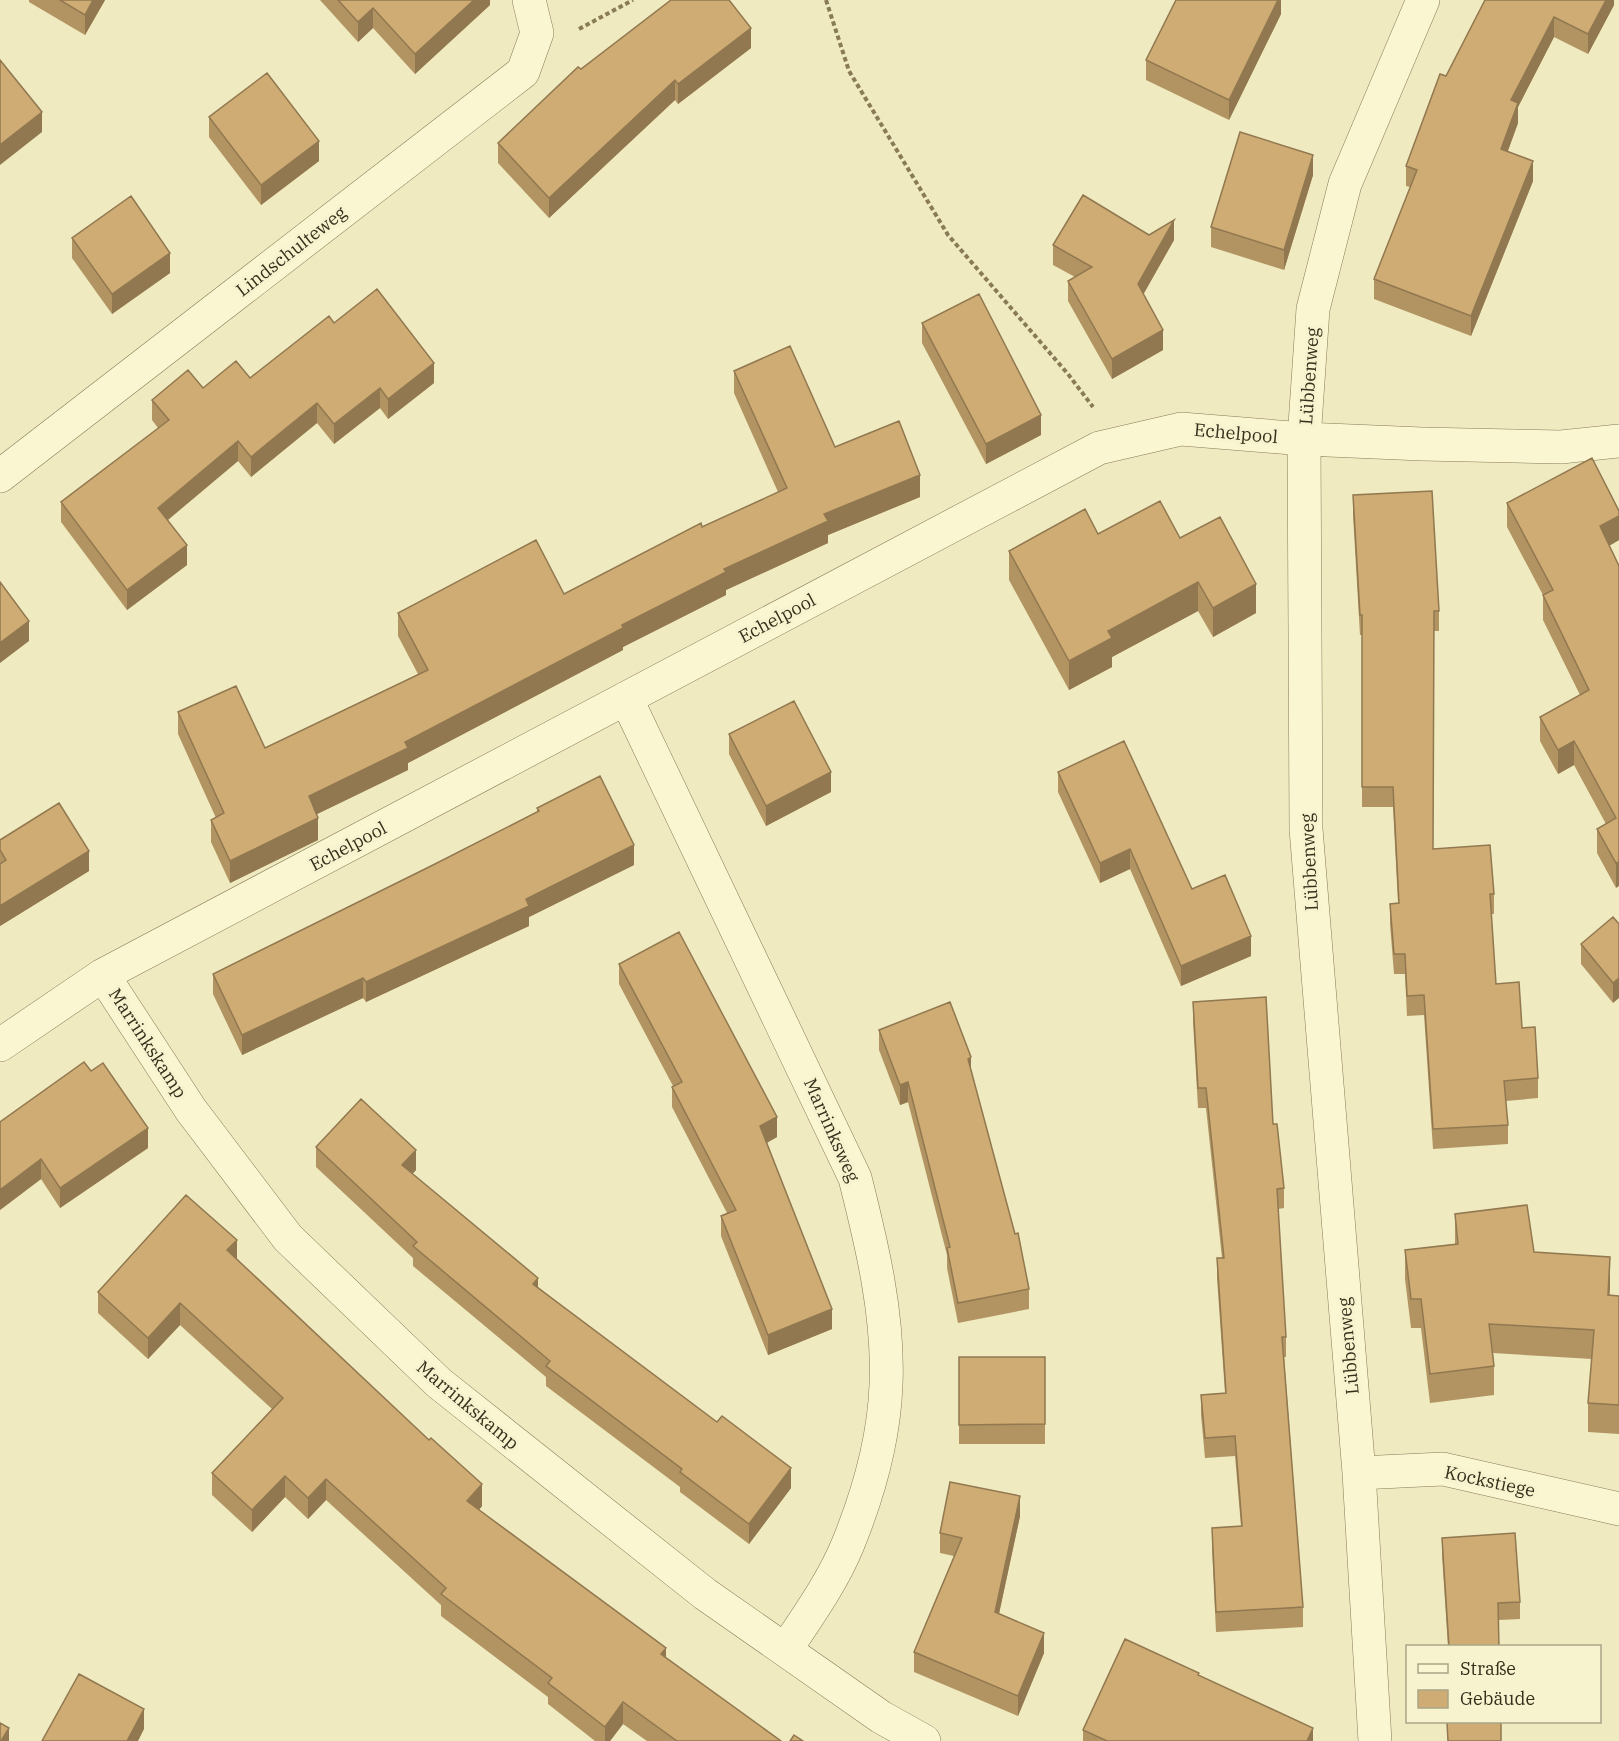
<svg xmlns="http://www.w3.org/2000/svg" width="1619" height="1741" viewBox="0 0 1619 1741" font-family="'IBM Plex Serif',serif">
<rect width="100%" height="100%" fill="#efeabf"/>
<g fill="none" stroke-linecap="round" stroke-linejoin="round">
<defs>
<path id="street" d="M0 476 523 72 537 33 529 0
M626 698 855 1178C872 1245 889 1316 886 1385 884 1438 868 1495 848 1544 833 1581 808 1616 786 1649
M103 975 191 1110 288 1238 439 1383 705 1594 881 1717 924 1741
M0 1045 103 975 1099 448 1181 429 1304 439 1422 444 1561 447 1619 441
M1359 1473 1443 1469 1619 1509
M1375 1741 1359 1473 1306 829 1304 439 1313 309 1345 184 1423 0"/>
</defs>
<use href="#street" stroke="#897b57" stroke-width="34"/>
<path stroke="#897b57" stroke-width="4" stroke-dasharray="4.5 3" stroke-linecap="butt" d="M826 0 849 71 948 235 1068 374 1093 407
M579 29 633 0"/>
<use href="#street" stroke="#faf6d2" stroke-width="33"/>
</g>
<path fill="#b29463" d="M29 0H105L85 35 29 2Z
M320 0H490V5L415 74 373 28 358 42Z
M1281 0V14L1229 120 1146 80V60Z
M1485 0H1614V5L1588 54 1554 37 1518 107V123L1508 151 1533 181 1471 336 1374 299V279L1410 187 1406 186V166L1446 76Z
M751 48 678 104 675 100 549 218 498 163V143L581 69Z
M209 117 319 161 261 205 209 137Z
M1313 175 1284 270 1211 247V227Z
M1149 235 1174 240 1143 294 1163 350 1112 379 1068 301V281L1075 277 1053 265V245Z
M72 238 170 273 112 314 72 258Z
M922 323 1041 435 986 464 922 343Z
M734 371 835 447 920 497 828 535V543L726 590V595L623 647V650L408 763V770L317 814 318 840 230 883 211 842V820L216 818 178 734V712L265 748 418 674 398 636V613L564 594 702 527 778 492 734 393Z
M250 378 434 383 388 419 380 408 334 444 317 423 251 477 238 461 168 520 187 565 127 610 61 522V502L158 428 152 420V400L203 388Z
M1353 495 1439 611V631H1434L1433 849 1494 894V914H1491L1496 984 1522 1028 1538 1078V1098L1506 1101 1508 1125V1144L1433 1149 1424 1015 1407 1016 1405 974H1394L1390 924V904L1398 903 1393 807H1362V635H1360L1353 515Z
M1507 503 1619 540 1609 546 1619 566 1616 888 1597 853V829L1606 824 1574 765 1558 774 1540 741V717L1580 695 1543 620V595L1507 527Z
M1098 534 1180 538 1256 613 1213 637 1198 611 1112 657V667L1069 690 1009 580V551Z
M729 734 831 792 766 826 729 754Z
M1058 772 1192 889 1251 956 1181 986 1130 869 1100 883 1058 792Z
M537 808 634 865 529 917V926L366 1002 363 998 242 1055 213 994V974L433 865 537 812Z
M0 840 89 871 0 926Z
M1619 924 1613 1003 1581 964V944Z
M619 964 777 1137 767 1143 832 1329 768 1355 721 1236V1216L727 1213 672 1107V1087L673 1086 619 984Z
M1193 1002 1273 1124 1284 1188V1208L1278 1209 1286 1337V1357H1284L1303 1607V1627L1216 1632 1212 1548V1528L1241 1526 1235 1456 1205 1458 1201 1415V1395L1225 1393 1217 1278V1258H1222L1206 1108H1198L1193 1022Z
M879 1030 971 1072 1029 1289V1309L958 1323 947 1268V1255L908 1102 900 1105 879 1050Z
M91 1071 148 1148 60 1208 41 1179 0 1210Z
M316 1147 416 1170 412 1174 538 1287 791 1488 749 1544 680 1492V1487L546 1386V1377L413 1266V1258L316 1167Z
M1455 1214 1534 1252 1610 1286 1609 1295 1619 1296V1434L1588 1432V1403L1592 1359 1493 1353 1494 1366V1395L1430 1403 1421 1328H1411L1405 1279V1250L1455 1244Z
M237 1259 482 1506 479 1510 666 1658 781 1741H647L623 1724 610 1741H595L548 1704V1697L441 1616V1605L326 1500 308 1519 285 1497 252 1532 212 1495V1473L272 1409 180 1325 148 1359 98 1313V1292Z
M959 1357H1045V1444H959Z
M1020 1516 999 1614 1044 1653 1018 1716 914 1672V1652L954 1556 940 1553V1533Z
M1442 1538 1520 1602V1619L1499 1620V1647H1448L1442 1555Z
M1199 1676 1313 1741H1083V1730Z"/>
<path fill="#917850" d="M93 0H105L85 35V15Z
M474 0H490V5L415 74V54Z
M1278 0H1281V14L1229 120V100Z
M1606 0H1614V5L1588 54V34Z
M373 8V28L358 42V22Z
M1554 17V37L1518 107V123L1501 169V149L1511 100Z
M751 28V48L678 104V84Z
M675 80V100L549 218V198Z
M42 112V132L0 165V145Z
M319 141V161L261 205V185Z
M1313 155V175L1284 270V250Z
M1533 161V181L1471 336V316Z
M1174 220V240L1138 304V284Z
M170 253V273L112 314V294Z
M1163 330V350L1112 379V359Z
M434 363V383L388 419V399Z
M380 388V408L334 444V424Z
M317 403V423L251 477V457Z
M1041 415V435L986 464V444Z
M238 441V461L158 528V508Z
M920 475V497L828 535V543L726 590V595L623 647V650L408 763V770L309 818V796L405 742 622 625 824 514Z
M1619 516V540L1600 551V526Z
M187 545V565L127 610V590Z
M1198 582V611L1112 657V667L1069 690V661L1108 631Z
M1256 584V613L1213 637V608Z
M29 621V641L0 663V643Z
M1574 741V765L1558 774V750Z
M831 772V792L766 826V806Z
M318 818V840L230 883V861Z
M634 845V865L529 917V926L366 1002V982L526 899Z
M1130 849V869L1100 883V863Z
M89 851V871L0 926V906Z
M1619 862V886L1616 888V863Z
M1251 936V956L1181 986V966Z
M363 978V998L242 1055V1035Z
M1619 978V998L1613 1003V983Z
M971 1057V1077L968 1059Z
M908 1082V1102L900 1105V1085Z
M777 1117V1137L760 1146V1126Z
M148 1128V1148L60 1208V1188Z
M416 1150V1170L402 1185V1165Z
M41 1159V1179L0 1210V1190Z
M237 1240V1262L227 1250Z
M1610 1257V1286L1608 1324V1295Z
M538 1278V1298L533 1284Z
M180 1303V1325L148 1359V1338Z
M832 1309V1329L768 1355V1335Z
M791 1468V1488L749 1544V1524Z
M285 1476V1497L252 1532V1510Z
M326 1479V1500L308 1519V1498Z
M482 1484V1506L467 1523V1501Z
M1020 1496V1516L995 1632V1612Z
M1044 1633V1653L1018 1716V1696Z
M666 1648V1669L661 1654Z
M623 1702V1724L610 1741H605V1727Z
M144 1709V1729L138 1741H127Z
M9 1728V1741H1Z
M1313 1728V1741H1307Z"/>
<path fill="#cfac73" stroke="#917850" stroke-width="1.5" d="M60 0H93L85 15Z
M338 0H474L415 54 373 8 358 22Z
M671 0H729L751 28 678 84 675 80 549 198 498 143 578 67 581 69Z
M1176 0H1278L1229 100 1146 60Z
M1485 0H1606L1588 34 1554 17 1511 100 1518 103 1501 149 1533 161 1471 316 1374 279 1417 170 1406 166 1440 74 1446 76Z
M0 60 42 112 0 145Z
M267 73 319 141 261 185 209 117Z
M1240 132 1313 155 1284 250 1211 227Z
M1083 195 1149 235 1174 220 1138 284 1163 330 1112 359 1068 281 1092 267 1053 245Z
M131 196 170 253 112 294 72 238Z
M377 289 434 363 388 399 380 388 334 424 317 403 251 457 238 441 158 508 187 545 127 590 61 502 169 420 152 400 188 370 203 388 236 361 250 378 329 316 334 323Z
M979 294 1041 415 986 444 922 323Z
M790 346 835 447 899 421 920 475 824 514 828 521 724 569 726 572 622 625 623 628 405 742 408 748 309 796 318 818 230 861 211 820 224 813 178 712 236 686 265 748 428 670 398 613 536 540 564 594 701 523 702 527 787 488 734 371Z
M1592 458 1619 511V516L1600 526 1619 566V862L1616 863 1597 829 1616 818 1574 741 1558 750 1540 717 1589 690 1543 595 1553 590 1507 503Z
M1432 491 1439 611H1434L1433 849 1490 845 1494 894H1490L1496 984 1519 982 1522 1028 1535 1027 1538 1078 1504 1081 1508 1125 1433 1129 1424 995 1407 996 1405 954H1394L1390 904 1399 903 1393 787H1362V615H1360L1353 495Z
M1160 501 1180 538 1220 517 1256 584 1213 608 1198 582 1108 631 1112 638 1069 661 1009 551 1085 509 1098 534Z
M0 582 29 621 0 643Z
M794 701 831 772 766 806 729 734Z
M1124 741 1192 889 1225 875 1251 936 1181 966 1130 849 1100 863 1058 772Z
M600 776 634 845 526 899 529 906 366 982 363 978 242 1035 213 974 433 865 539 811 537 808Z
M59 803 89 851 0 906V864L6 860 0 850V840Z
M1613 917 1619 924V978L1613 983 1581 944Z
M679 932 777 1117 760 1126 832 1309 768 1335 721 1216 736 1210 672 1087 682 1082 619 964Z
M1266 997 1273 1124H1277L1284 1188 1277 1189 1286 1337H1282L1303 1607 1216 1612 1212 1528 1242 1526 1235 1436 1205 1438 1201 1395 1226 1393 1217 1258H1224L1206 1088H1198L1193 1002Z
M950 1002 971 1057 968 1059 1015 1234 1018 1233 1029 1289 958 1303 947 1248 950 1247 908 1082 900 1085 879 1030Z
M84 1062 91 1071 103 1063 148 1128 60 1188 41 1159 0 1190V1122Z
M361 1099 416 1150 402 1165 538 1278 533 1284 717 1422 722 1416 791 1468 749 1524 680 1472 682 1469 546 1366 550 1361 413 1246 417 1242 316 1147Z
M186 1195 237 1240 227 1250 429 1440 431 1438 482 1484 467 1501 666 1648 661 1654 781 1741H677L623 1702 605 1727 548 1683 552 1678 441 1594 446 1588 326 1479 308 1498 285 1476 252 1510 212 1473 283 1398 180 1303 148 1338 98 1292Z
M1527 1205 1534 1252 1610 1257 1608 1295 1619 1296V1405L1588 1403 1594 1330 1489 1324 1494 1366 1430 1374 1421 1299H1411L1405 1250 1458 1244 1455 1214Z
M959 1357H1045V1424L959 1425Z
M950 1482 1020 1496 995 1612 1044 1633 1018 1696 914 1652 962 1538 940 1533Z
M1515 1533 1520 1602 1498 1603 1499 1647H1449L1442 1538Z
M1125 1639 1199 1673 1198 1675 1313 1728 1307 1741H1107L1083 1730Z
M79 1674 144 1709 127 1741H42Z
M1447 1722H1501V1741H1448Z
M0 1723 9 1728 1 1741H0Z
M794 1735 803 1741H790Z"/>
<g text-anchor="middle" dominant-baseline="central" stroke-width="6" stroke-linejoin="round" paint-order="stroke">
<g font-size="18" fill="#372f1c" stroke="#f7f3cf">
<text transform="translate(291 251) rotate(-38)">Lindschulteweg</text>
<text transform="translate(1309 376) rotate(-86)">Lübbenweg</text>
<text transform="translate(1236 433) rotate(5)">Echelpool</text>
<text transform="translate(777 618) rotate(-28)">Echelpool</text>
<text transform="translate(348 846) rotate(-28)">Echelpool</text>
<text transform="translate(1309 862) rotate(-93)">Lübbenweg</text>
<text transform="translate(148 1043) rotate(57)">Marrinkskamp</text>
<text transform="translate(832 1130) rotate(66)">Marrinksweg</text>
<text transform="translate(1348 1346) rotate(-95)">Lübbenweg</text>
<text transform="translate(468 1405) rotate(40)">Marrinkskamp</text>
<text transform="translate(1490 1481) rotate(12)">Kockstiege</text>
</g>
</g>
<rect x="1406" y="1645" width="195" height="78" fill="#f7f3cf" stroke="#aaa587" stroke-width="1.5"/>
<rect x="1418" y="1664" width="30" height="9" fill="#faf6d2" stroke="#aaa587" stroke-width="1.5"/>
<text x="1460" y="1675" font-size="18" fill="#372f1c">Straße</text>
<rect x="1418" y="1690" width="30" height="18" fill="#cfac73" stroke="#aaa587" stroke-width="1.5"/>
<text x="1460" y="1705" font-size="18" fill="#372f1c">Gebäude</text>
</svg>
